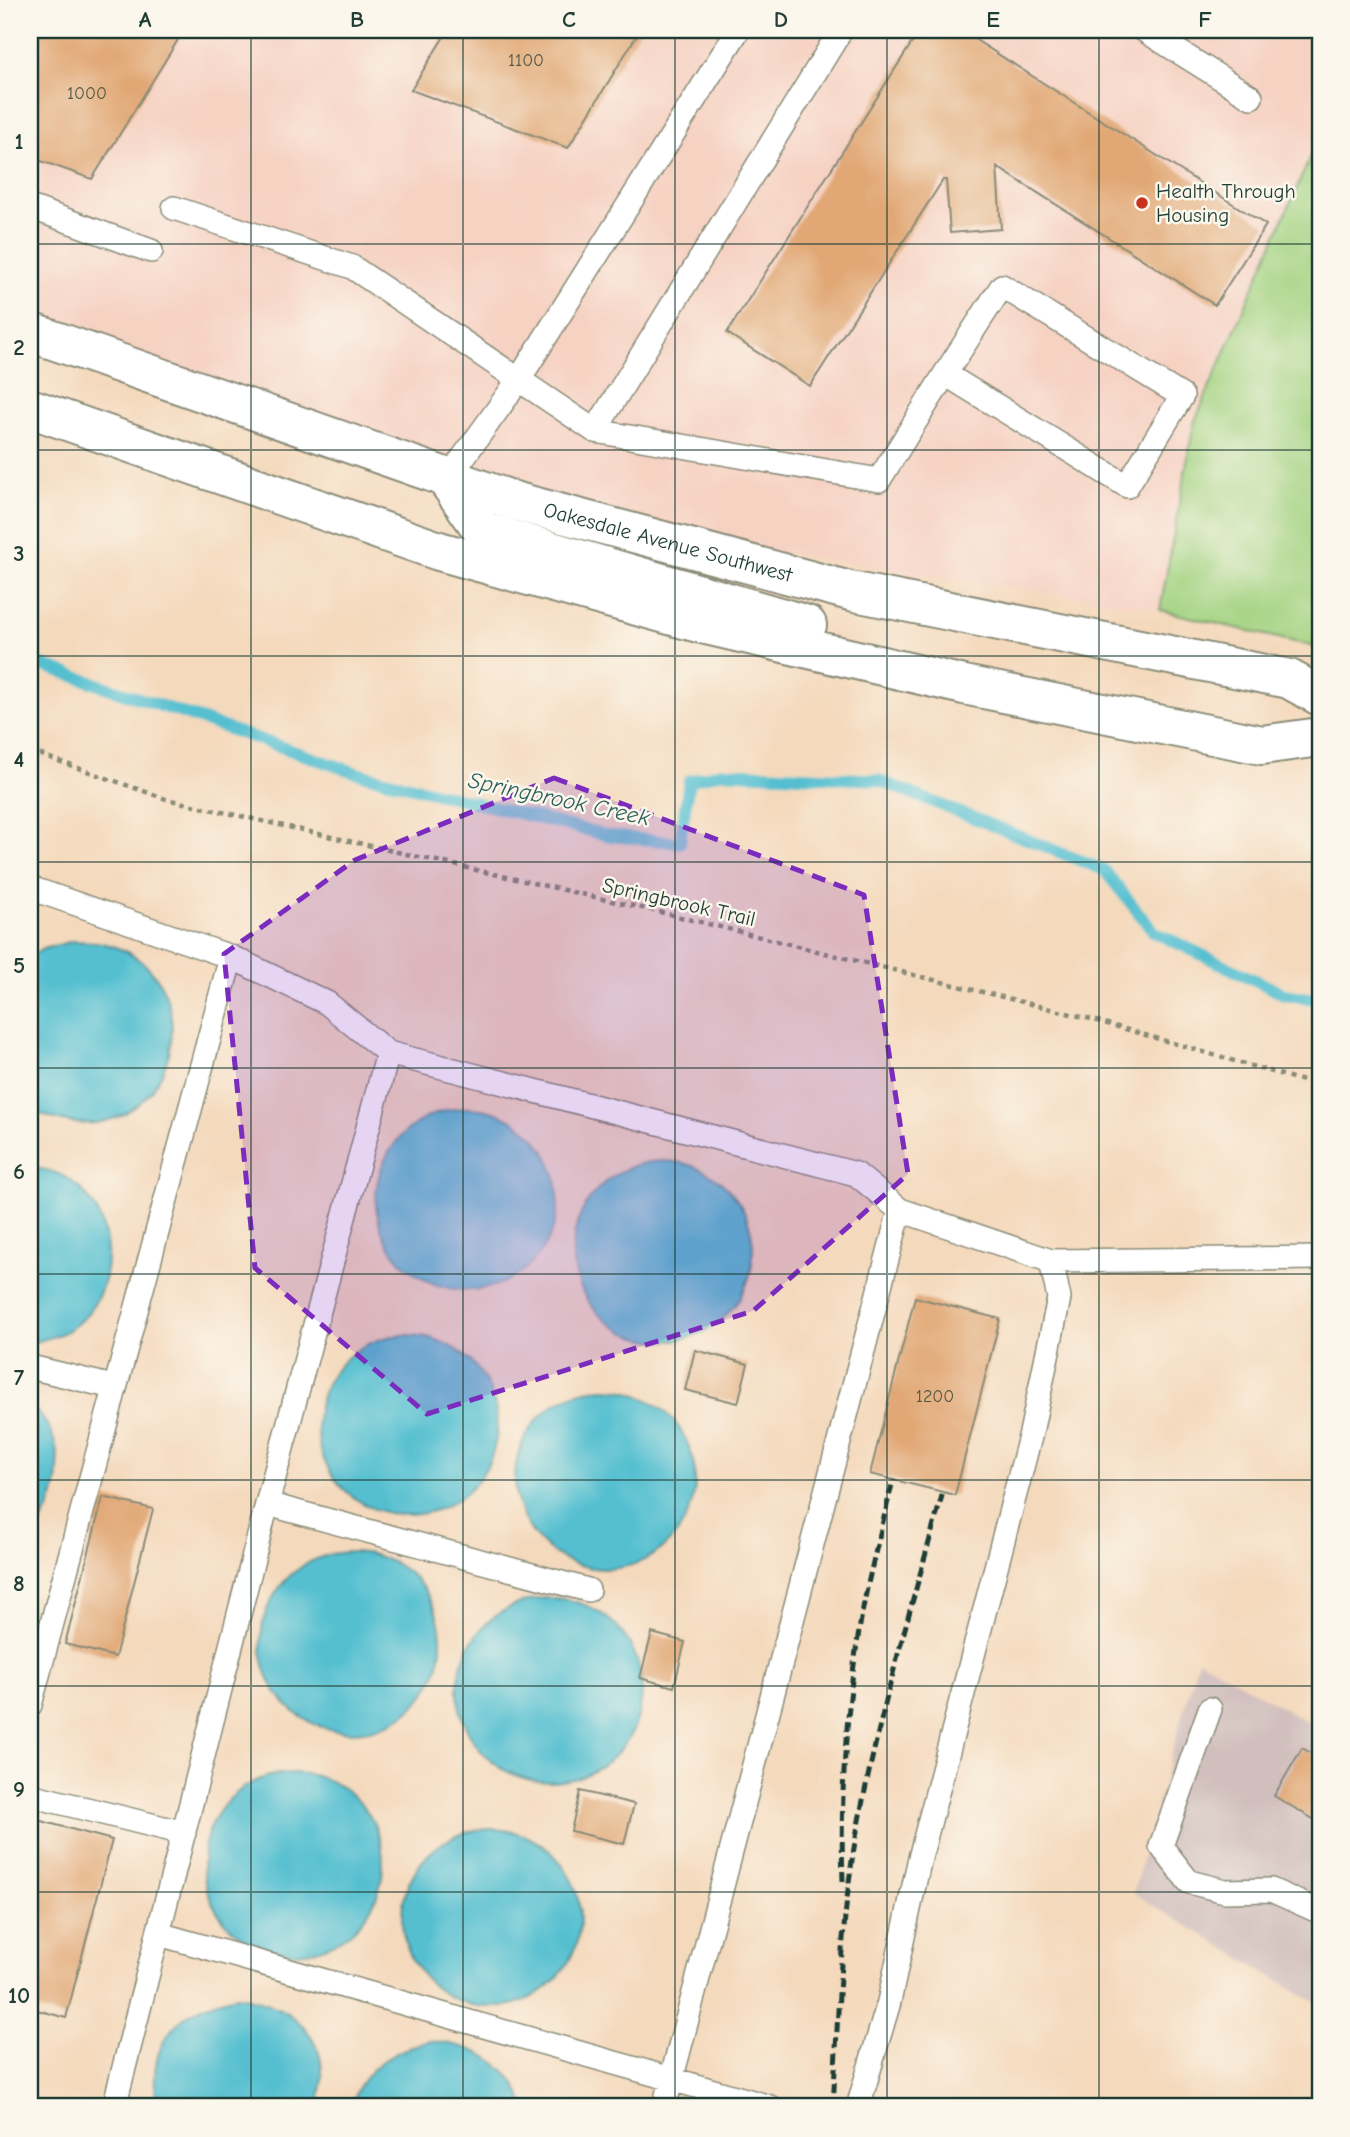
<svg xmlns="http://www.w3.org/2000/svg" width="1350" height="2137" viewBox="0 0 1350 2137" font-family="'Comic Neue',sans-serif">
<rect width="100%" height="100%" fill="#fbf7ec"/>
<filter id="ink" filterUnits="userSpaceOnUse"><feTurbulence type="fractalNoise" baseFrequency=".0143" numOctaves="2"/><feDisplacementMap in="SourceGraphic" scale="14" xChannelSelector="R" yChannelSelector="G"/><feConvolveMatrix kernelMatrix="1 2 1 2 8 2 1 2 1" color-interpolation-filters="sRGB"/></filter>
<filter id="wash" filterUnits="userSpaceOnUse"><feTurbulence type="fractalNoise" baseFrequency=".00686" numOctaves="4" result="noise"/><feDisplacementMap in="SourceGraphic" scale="28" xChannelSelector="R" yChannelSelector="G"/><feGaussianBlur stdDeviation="1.57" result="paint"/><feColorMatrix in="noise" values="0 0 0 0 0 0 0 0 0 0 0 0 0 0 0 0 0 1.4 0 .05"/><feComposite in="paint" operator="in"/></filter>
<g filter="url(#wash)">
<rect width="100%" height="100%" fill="#f4d9bc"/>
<path fill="#f6d2c3" d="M30 30H1320V135L1194 423 1160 610 684 539 30 319Z"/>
<path fill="#d1bfbd" d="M1198 1659 1320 1729V2005L1133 1893Z"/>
<path fill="#a2d280" stroke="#60885a" stroke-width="2" d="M1320 135V648L1160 610 1194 423Z"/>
<path fill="#55bfd0" stroke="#3a7e82" stroke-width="2" d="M73 941C84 942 96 941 106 944 228 977 168 1178 30 1109V957L43 949Z
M376 1199a91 91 0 1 1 182 0a91 91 0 1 1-182 0Z
M573 1251a90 90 0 1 1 180 0a90 90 0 1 1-180 0Z
M30 1168C107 1170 132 1274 79 1322 65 1335 47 1339 30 1343Z
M317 1425a90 90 0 1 1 180 0a90 90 0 1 1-180 0Z
M515 1479a90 90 0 1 1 180 0a90 90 0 1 1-180 0Z
M30 1405C71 1439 64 1501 30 1536Z
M261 1642a90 90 0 1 1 180 0a90 90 0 1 1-180 0Z
M458 1690a92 92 0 1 1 184 0a92 92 0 1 1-184 0Z
M203 1863a90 90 0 1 1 180 0a90 90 0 1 1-180 0Z
M402 1918a89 89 0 1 1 178 0a89 89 0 1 1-178 0Z
M237 1996C299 2005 335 2043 318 2107H158C144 2044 177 2008 237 1996Z
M430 2041C471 2045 514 2061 524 2107H351C362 2068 392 2051 430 2041Z"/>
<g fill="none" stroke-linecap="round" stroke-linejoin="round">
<path stroke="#55bfd0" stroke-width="12" d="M30 661 357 773 609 836 680 843 689 781 722 772 878 780 1104 870 1154 932 1284 994 1320 1000"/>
</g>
<g id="blocks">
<path fill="#e1a775" d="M30 30H184L92 179 30 157Z
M448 30H640L568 148 411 90Z
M920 30H960L1266 225 1215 305 997 167 1001 229 950 233 946 180H943L810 386 727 333Z
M915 1297 1000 1319 955 1495 870 1474Z
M695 1350 748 1364 738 1403 685 1390Z
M103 1497 153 1509 115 1657 65 1644Z
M652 1633 685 1642 674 1687 640 1678Z
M1302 1748 1320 1758V1823L1274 1796Z
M580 1791 634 1804 624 1844 571 1831Z
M30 1818 112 1840 66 2018 30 2008Z"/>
</g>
</g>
<g filter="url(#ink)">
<use href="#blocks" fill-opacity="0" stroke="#8a8b78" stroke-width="2"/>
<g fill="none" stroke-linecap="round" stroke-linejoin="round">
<defs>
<path id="lane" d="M1144 30 1251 97
M30 207 151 251
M174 208 352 267 595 431 879 480 945 374 1127 486 1182 396 1002 286 945 374
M595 431 841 30
M447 480 518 381 738 30
M30 888 231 957 327 1003 388 1053 856 1174 900 1210 1051 1261 1320 1258
M30 1367 113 1387
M267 1504 588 1590
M30 1705 231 957
M1210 1709 1161 1846 1189 1882 1225 1891 1271 1890 1320 1912
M30 1795 184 1833
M159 1934 770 2107
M114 2107 267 1504 388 1053
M664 2107 900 1210
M858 2107 889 2002 919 1862 1031 1433 1059 1298 1051 1261"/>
<g id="secondary">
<path id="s1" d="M30 332 514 501 850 591 1289 679 1320 696"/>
<path d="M30 408 439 551 702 624 964 685 1262 745 1320 737"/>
<path d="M447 480 483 531 807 625"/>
</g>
</defs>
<use href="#lane" stroke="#8a8b78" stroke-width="26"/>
<use href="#secondary" stroke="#8a8b78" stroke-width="42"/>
<path stroke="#8a8b78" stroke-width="4.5" stroke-dasharray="5 5" stroke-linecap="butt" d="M30 751 166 799 664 913 1087 1018 1320 1086"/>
<use href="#lane" stroke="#fff" stroke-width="23"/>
<use href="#secondary" stroke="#fff" stroke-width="38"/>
<path stroke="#1f3d34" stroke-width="5" stroke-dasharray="10 5" stroke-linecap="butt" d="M843 1881C840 1796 846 1709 860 1625 868 1576 882 1528 893 1480
M833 2107C838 2019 840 1930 855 1842 876 1724 911 1608 943 1492"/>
</g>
</g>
<path fill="#7b2cbf" fill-opacity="0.2" stroke="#7b2cbf" stroke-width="5" stroke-dasharray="14 9" stroke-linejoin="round" d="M554 778 864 895 908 1174 753 1311 427 1414 255 1268 224 954 355 860Z"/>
<path fill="none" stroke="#1f3d34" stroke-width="2" stroke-opacity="0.55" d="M251 30V2107M463 30V2107M675 30V2107M887 30V2107M1099 30V2107M30 244H1320M30 450H1320M30 656H1320M30 862H1320M30 1068H1320M30 1274H1320M30 1480H1320M30 1686H1320M30 1892H1320"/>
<circle fill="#c8321e" stroke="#fbf7ec" stroke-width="2.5" cx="1142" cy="203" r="7"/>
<g text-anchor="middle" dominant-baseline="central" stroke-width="5" stroke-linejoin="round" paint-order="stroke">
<g font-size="18" fill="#505844">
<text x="526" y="60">1100</text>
<text x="87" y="93">1000</text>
<text x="935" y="1396">1200</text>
</g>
<g font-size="21" fill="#1f3d34" stroke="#fbf7ec" text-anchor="start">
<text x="1156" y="191">Health Through<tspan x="1156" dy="24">Housing</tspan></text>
</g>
<g font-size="21" fill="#1f3d34" stroke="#fbf7ec">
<text stroke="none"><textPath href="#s1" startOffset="672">Oakesdale Avenue Southwest</textPath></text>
<text transform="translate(679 902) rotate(13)">Springbrook Trail</text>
</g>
<g font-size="23" font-style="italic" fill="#2c5e5b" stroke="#fbf7ec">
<text transform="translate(559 799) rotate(12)">Springbrook Creek</text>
</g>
</g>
<rect width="1350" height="2137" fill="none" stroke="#fbf7ec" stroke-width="77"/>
<rect x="38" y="38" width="1274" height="2060" fill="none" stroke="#1f3d34" stroke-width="2.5"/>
<g font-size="23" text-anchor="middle" font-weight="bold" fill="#1f3d34">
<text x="145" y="27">A</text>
<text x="357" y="27">B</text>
<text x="569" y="27">C</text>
<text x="781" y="27">D</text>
<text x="993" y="27">E</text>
<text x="1205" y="27">F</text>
<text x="19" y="149">1</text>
<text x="19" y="355">2</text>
<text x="19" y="561">3</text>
<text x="19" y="767">4</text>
<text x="19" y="973">5</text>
<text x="19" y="1179">6</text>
<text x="19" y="1385">7</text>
<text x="19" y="1591">8</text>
<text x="19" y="1797">9</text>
<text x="19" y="2003">10</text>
</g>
</svg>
